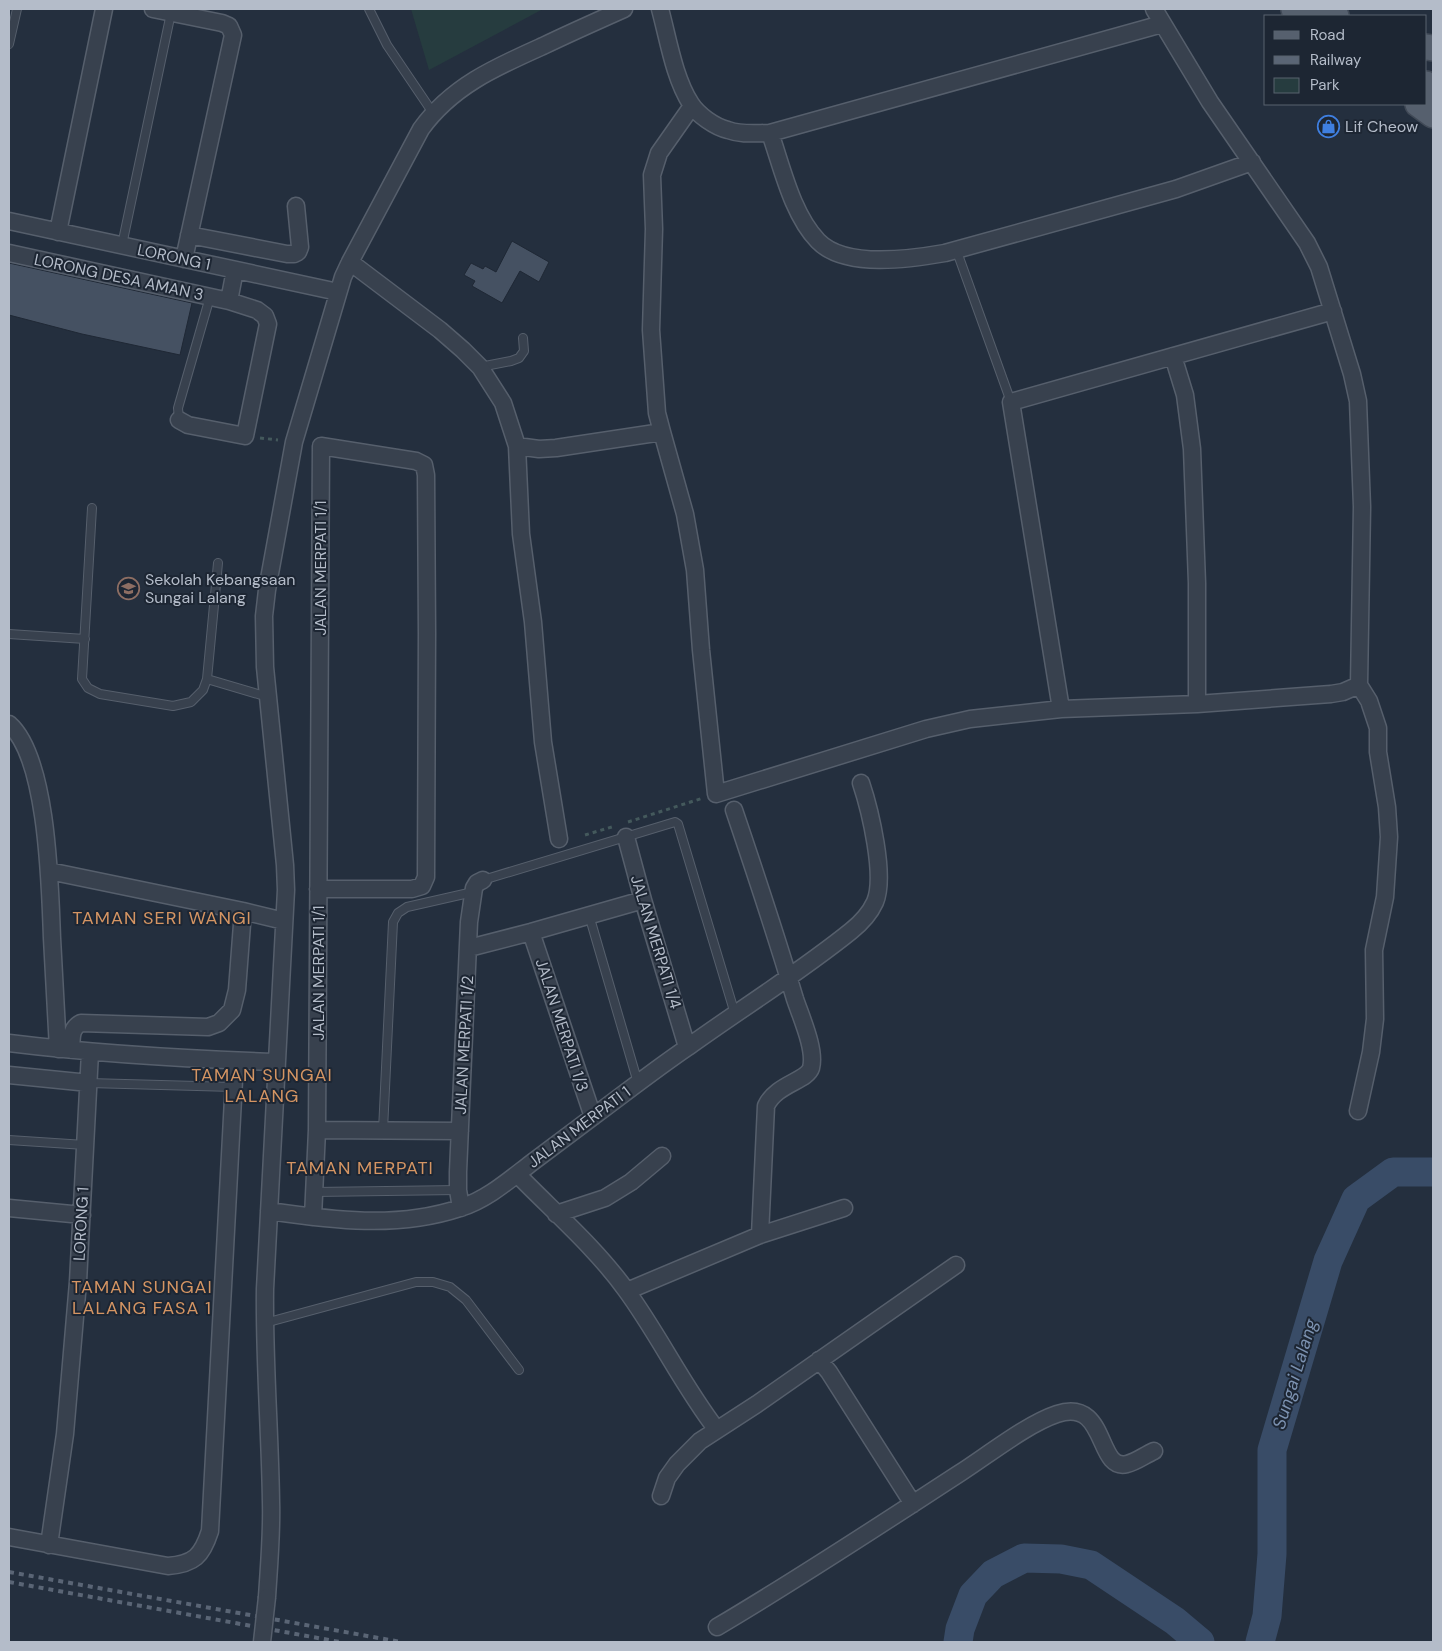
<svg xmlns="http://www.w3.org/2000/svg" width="1442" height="1651" viewBox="0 0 1442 1651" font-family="'DM Sans',sans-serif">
<rect width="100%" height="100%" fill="#242f3e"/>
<path fill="#263c3f" d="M411 9H543L429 70Z"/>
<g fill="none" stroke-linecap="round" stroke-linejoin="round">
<path stroke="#394c67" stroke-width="29" d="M958 1642 960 1629 973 1595 993 1574 1024 1558 1061 1559 1091 1565 1175 1621 1200 1642
M1260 1642 1267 1616 1272 1554V1450L1328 1261 1356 1199 1393 1172H1433"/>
</g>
<path fill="#455162" stroke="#1f2835" d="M512 241 549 262 539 282 520 271 502 303 472 286 475 281 464 275 471 263 483 269 485 266 496 272Z
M9 263 192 303 180 355 82 334 9 315Z"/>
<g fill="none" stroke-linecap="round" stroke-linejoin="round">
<defs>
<path id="lane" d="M369 9 387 45 433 113
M9 44 17 9
M122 245 171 13
M956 249 1011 402
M480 367 511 361 519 358 524 351 523 338
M179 420 178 408 210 297
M92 508 82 679 88 688 100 694 173 706 191 702 203 690 207 679 268 697
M9 634 85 639
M207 679 218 563
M483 880 675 822 678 824 735 1014
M589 915 638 1083
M89 1083 233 1087
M383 1130 393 922 398 913 407 907 473 892
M9 1140 85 1145
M315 1192 458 1190
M265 1323 416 1282H433L450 1287 466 1300 519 1370"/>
<path id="street" d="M153 9 222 23 229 26 233 35 184 259
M660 9C668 38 674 78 691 104 698 115 715 127 728 130 741 135 756 133 770 133L1162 24
M1154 9 1210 102 1307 243 1319 267 1352 374 1358 401 1362 507 1359 685 1369 701 1378 728V752L1387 807 1389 837 1385 897 1374 950 1375 1019 1371 1052 1358 1111
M692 106 659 153 652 175 654 229 651 330 657 413 662 432 685 514 695 570 701 650 716 794 926 729 970 719 1061 709 1197 704 1331 694 1343 692 1359 685
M770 133C782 167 792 214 818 241 845 269 911 259 945 253L1176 189 1252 162
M9 221 338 292
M58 232 104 9
M189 235 287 254H294L298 252 300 247 296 206
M9 253 229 301 257 310 265 316 268 324 245 436 188 425 179 420
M350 262 440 330 463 350 480 367 503 403 517 446 521 534 533 622 543 742 559 839
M229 301 235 270
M1173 356 1185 395 1192 449 1197 583V704
M517 446 539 449 556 448 662 432
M1061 709 1011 402 1333 311
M9 724C48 758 50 888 52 938 54 975 56 1012 58 1049
M734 810C755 872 776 935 795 999 801 1017 816 1050 811 1068 807 1081 776 1084 766 1106L760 1235
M626 837 643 900 687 1047
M49 871 243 911 284 921
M531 932 593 1117
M469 948 531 932 643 900
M9 1043C98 1054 187 1059 277 1062
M71 1050C72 1039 70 1028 81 1023L208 1027 219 1023 232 1010 237 990 243 911
M9 1075 89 1083
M317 1130 460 1131
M517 1174C554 1212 595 1247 626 1290 659 1335 683 1386 717 1430
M9 1208 82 1215
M461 1208 458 1190V1172L469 922 474 888 477 883 483 880
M269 1211C332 1220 397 1229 460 1208 486 1200 508 1181 530 1164 558 1143 586 1122 614 1101 638 1083 663 1064 688 1047 742 1008 799 973 851 931 861 923 870 913 875 902 886 876 870 810 861 783
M556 1214 605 1198 631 1182 662 1156
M313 1217 317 1130 321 446 416 461 424 465 426 475 427 633 426 877 422 886 412 889H318
M627 1291 760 1235 844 1208
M819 1360 829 1372 913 1504
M661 1496 667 1478 677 1464 700 1441 757 1404 956 1265
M9 1537 168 1566C194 1564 202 1556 210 1531L235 1061
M49 1545 65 1434 78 1282 90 1052
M267 1597C269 1565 272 1533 271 1502 270 1431 264 1360 265 1289L286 890 285 865 265 667 264 616 267 590 294 442 343 277 350 262 421 129C452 86 496 67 543 46 570 33 597 21 624 9
M717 1627C800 1578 880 1525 960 1473 988 1455 1027 1424 1057 1414 1108 1397 1096 1472 1127 1464 1136 1462 1145 1455 1154 1451"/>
<path id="primary" d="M1294 9 1304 16
M1327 9 1336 16
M1426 47 1433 48
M1426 84 1433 90
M1418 104 1433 115"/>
</defs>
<use href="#lane" stroke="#565f6c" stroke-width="10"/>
<use href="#street" stroke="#565f6c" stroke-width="19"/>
<use href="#primary" stroke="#414a57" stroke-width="28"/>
<path stroke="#44595c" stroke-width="3" stroke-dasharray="4 4" stroke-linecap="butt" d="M260 438 278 440
M628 822 703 798
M585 835 615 826"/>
<use href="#lane" stroke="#38414e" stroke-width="8"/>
<use href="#street" stroke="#38414e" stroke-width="16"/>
<use href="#primary" stroke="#56606e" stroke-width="25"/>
<path stroke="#5a6575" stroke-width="4" stroke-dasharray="5 5" stroke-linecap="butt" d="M9 1572 401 1642
M9 1582 340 1642"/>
<defs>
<path id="street-bridge" d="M262 1642 267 1597"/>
</defs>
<use href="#street-bridge" stroke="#565f6c" stroke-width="19" stroke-linecap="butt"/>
<use href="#street-bridge" stroke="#38414e" stroke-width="16"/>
</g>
<defs>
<symbol id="shop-ring" viewBox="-11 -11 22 22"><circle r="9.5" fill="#1d2633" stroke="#3f7fe0" stroke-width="1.5"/><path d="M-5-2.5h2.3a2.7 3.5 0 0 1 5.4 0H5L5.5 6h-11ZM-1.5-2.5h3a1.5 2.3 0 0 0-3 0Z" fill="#3f7fe0"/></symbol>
<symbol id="school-ring" viewBox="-11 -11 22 22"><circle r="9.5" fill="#1d2633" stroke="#8d6e63" stroke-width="1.5"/><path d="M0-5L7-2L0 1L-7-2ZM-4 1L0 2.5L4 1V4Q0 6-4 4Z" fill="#8d6e63"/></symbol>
</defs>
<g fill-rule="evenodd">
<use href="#shop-ring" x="1316" y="114" width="25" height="25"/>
<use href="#school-ring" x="116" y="576" width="25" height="25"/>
</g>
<g text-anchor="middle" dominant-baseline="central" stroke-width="4" stroke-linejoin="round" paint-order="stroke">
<g font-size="16" fill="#b4bcc9" stroke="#1d2633" text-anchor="start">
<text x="1345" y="126">Lif Cheow</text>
<text x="145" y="579">Sekolah Kebangsaan<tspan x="145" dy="18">Sungai Lalang</tspan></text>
</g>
<g font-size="16" fill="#b4bcc9" stroke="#1d2633">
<text transform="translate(174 257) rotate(12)">LORONG 1</text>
<text transform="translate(119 277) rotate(12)">LORONG DESA AMAN 3</text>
<text transform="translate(320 568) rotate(-90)">JALAN MERPATI 1/1</text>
<text transform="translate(656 942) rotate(73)">JALAN MERPATI 1/4</text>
<text transform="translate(318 973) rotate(-90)">JALAN MERPATI 1/1</text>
<text transform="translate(562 1025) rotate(72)">JALAN MERPATI 1/3</text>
<text transform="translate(464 1045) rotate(-87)">JALAN MERPATI 1/2</text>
<text transform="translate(579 1127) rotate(-37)">JALAN MERPATI 1</text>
<text transform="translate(81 1224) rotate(-87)">LORONG 1</text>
</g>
<g font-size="18" letter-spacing="1" fill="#d59563" stroke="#1d2633">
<text x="162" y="918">TAMAN SERI WANGI</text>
<text x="262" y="1075">TAMAN SUNGAI<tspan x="262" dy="21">LALANG</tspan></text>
<text x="360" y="1168">TAMAN MERPATI</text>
<text x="142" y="1287">TAMAN SUNGAI<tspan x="142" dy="21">LALANG FASA 1</tspan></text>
</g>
<g font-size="18" font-style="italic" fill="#7c92b1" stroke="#1d2633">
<text transform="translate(1295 1374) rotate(-73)">Sungai Lalang</text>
</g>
</g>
<rect width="1442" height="1651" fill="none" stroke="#b4bcc9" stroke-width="20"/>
<rect x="1264" y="15" width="162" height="90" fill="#1d2633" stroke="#59626f"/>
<rect x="1274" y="31" width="25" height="8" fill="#56606e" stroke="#59626f"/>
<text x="1310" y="40" font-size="15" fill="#b4bcc9">Road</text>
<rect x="1274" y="56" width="25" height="8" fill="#5a6575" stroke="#59626f"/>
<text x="1310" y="65" font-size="15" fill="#b4bcc9">Railway</text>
<rect x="1274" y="78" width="25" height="15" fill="#263c3f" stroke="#59626f"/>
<text x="1310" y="90" font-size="15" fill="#b4bcc9">Park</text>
</svg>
